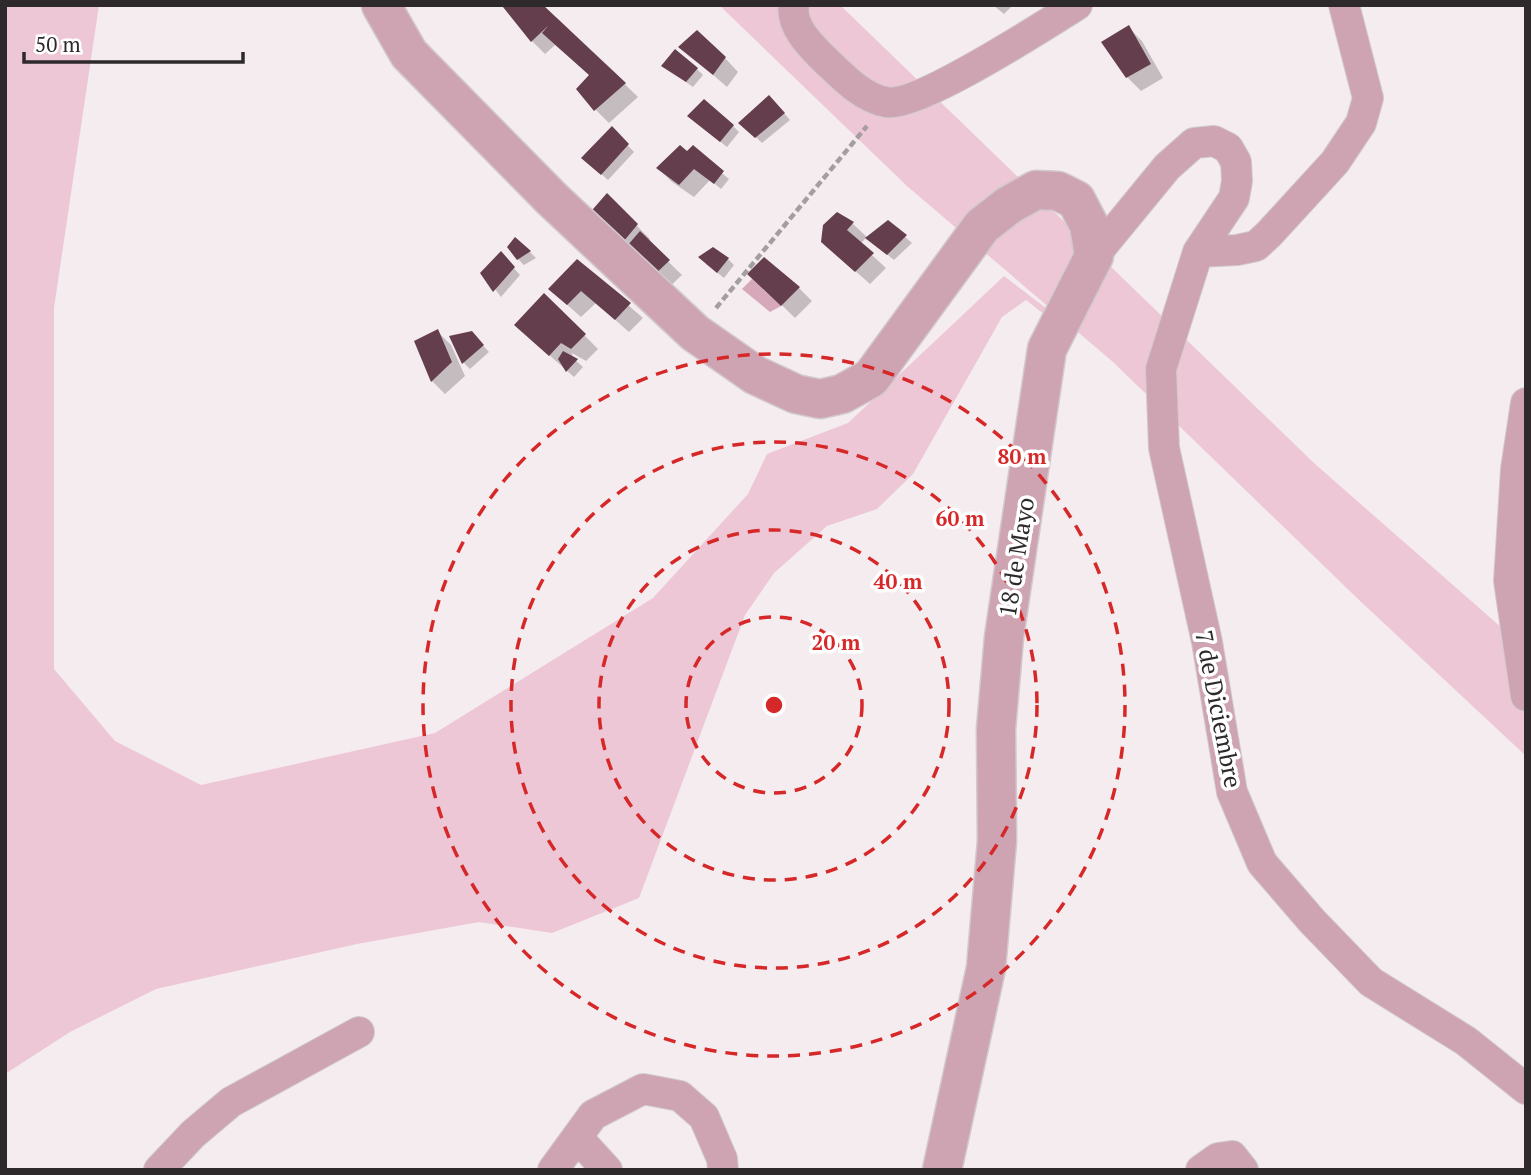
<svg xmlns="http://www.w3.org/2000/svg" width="1531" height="1175" viewBox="0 0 1531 1175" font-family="'PT Serif',serif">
<rect width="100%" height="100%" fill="#f5ecef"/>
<path fill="#edc7d5" d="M5 5H99L54 308V669L115 741 201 785 435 733 653 598 748 494 767 454 848 423 1004 276 1063 321 1059 326 1026 300 1002 317 913 474 877 509 827 526 774 573 745 615 639 898 552 933 479 922 357 944 156 989 70 1032 5 1074Z
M719 5H840L1315 464 1526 649V756L1358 599 1113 362 907 186Z"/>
<path fill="#d6a8b9" d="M752 279 781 306 770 312 742 289Z"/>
<path fill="#0003" d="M993 5H1013L1004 14Z
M557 18 638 97 609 123 595 109 591 76 555 45 545 54 532 41Z
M1129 28 1142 41 1163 78 1141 91 1127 77 1103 43Z
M681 47 725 58 738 72 727 87Z
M663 66 697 69 703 75 693 87Z
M775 103 790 120 762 143 741 123Z
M695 122 733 126 739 132 727 147Z
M612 129 634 152 608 180 590 164Z
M687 154 706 160 729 179 721 189 710 180 694 197 672 182 658 168Z
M607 196 650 239 648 242 682 275 665 291 623 253Z
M837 214 853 224 867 237 860 244 886 268 870 284 837 255Z
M888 222 912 243 894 260 874 244Z
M515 240 530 252 536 258 524 265 518 259Z
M501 254 520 275 501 297 483 273Z
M728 259 734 265 724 278 706 264Z
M577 261 643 318 629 332 596 303 581 317 564 302Z
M750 274 799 288 812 301 795 318Z
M544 295 598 349 586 361 572 353 573 358 583 367 574 377 530 338Z
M438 332 451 345 465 376 445 394 432 381Z
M451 337 478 340 489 352 470 369 464 363Z"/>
<path fill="#643e4d" d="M505 5H543L626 83 594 111 576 89 589 75 542 33 548 26 531 42 503 7Z
M1129 25 1151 64 1126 78 1101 42Z
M697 30 726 57 713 75 678 47Z
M675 49 698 68 686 82 661 66Z
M769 95 785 113 755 138 738 123Z
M704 99 734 125 720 142 687 116Z
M612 126 629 144 601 175 581 158Z
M680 145 687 151 693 145 724 171 714 184 694 169 679 185 656 168Z
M607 193 638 224 618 248 587 216Z
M837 212 854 222 847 230 874 253 855 272 821 242 823 225Z
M888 220 907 235 887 255 865 238Z
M640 231 670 260 650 279 621 253Z
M515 237 531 251 517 260 507 247Z
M713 247 729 258 717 273 698 257Z
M501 251 515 267 493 292 480 273Z
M764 257 800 287 781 306 747 274Z
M577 259 631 303 615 320 581 291 567 305 548 289Z
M544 293 586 334 571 349 561 343 549 356 514 325Z
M438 329 452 362 431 382 414 341Z
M472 331 484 345 462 364 449 336Z
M563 351 578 359 566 372 558 359Z"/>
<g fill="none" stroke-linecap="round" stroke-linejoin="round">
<defs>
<path id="minor" d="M794 5C790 26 811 46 824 59 841 75 862 98 886 102 917 108 1045 25 1077 5
M1198 252 1237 250 1256 246 1269 234 1335 162 1361 123 1368 98 1344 5
M1094 256 1167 167 1194 143 1214 141 1228 148 1236 162 1237 181 1234 198 1198 252 1161 369 1164 448 1207 642 1232 792 1262 863 1312 921 1371 982 1466 1041 1526 1089
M1526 403 1516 469 1509 581 1526 696
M577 1137 607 1170
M159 1170 193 1134 231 1102 359 1032
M553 1170 593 1115 643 1089 680 1096 704 1117 722 1159 723 1170
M1201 1170 1218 1158 1232 1156 1243 1170"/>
<path id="tertiary" d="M381 5 409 54 552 199 695 333 755 375 796 394 820 399 842 394 871 378 982 226 1009 205 1036 190 1058 191 1076 200 1089 225 1094 256 1047 349 1004 637 996 729 997 841 986 968 942 1170"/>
</defs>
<use href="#minor" stroke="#d1c9cc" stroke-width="32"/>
<use href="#tertiary" stroke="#d1c9cc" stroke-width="41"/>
<path stroke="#a59ea0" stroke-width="4.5" stroke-dasharray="7 3.5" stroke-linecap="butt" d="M716 308 867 126"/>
<use href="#minor" stroke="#cea4b3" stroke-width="30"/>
<use href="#tertiary" stroke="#cea4b3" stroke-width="38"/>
</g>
<g fill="none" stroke="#d62828" stroke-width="3.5" stroke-dasharray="12 9">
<circle cx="774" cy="705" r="88"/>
<circle cx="774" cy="705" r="175"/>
<circle cx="774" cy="705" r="263"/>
<circle cx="774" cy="705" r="351"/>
</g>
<g text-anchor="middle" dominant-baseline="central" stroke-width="7" stroke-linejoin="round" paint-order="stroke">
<g font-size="24" fill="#2e2a2b" stroke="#fff">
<text transform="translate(1016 557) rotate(-81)">18 de Mayo</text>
<text transform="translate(1219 709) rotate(79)">7 de Diciembre</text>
</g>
</g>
<circle cx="774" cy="705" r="10" fill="#d62828" stroke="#fff" stroke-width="3.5"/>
<g font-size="21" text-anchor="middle" font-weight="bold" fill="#d62828" stroke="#fff" stroke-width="7" stroke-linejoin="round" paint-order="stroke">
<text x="1022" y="464">80 m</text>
<text x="960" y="526">60 m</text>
<text x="898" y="589">40 m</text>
<text x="836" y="650">20 m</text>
</g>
<rect width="1531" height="1175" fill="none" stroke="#2e2a2b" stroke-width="14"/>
<path d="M24 52v10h219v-10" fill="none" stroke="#2e2a2b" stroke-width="3.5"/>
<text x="35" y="52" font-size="21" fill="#2e2a2b" stroke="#ffffff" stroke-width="5" paint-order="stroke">50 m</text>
</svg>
